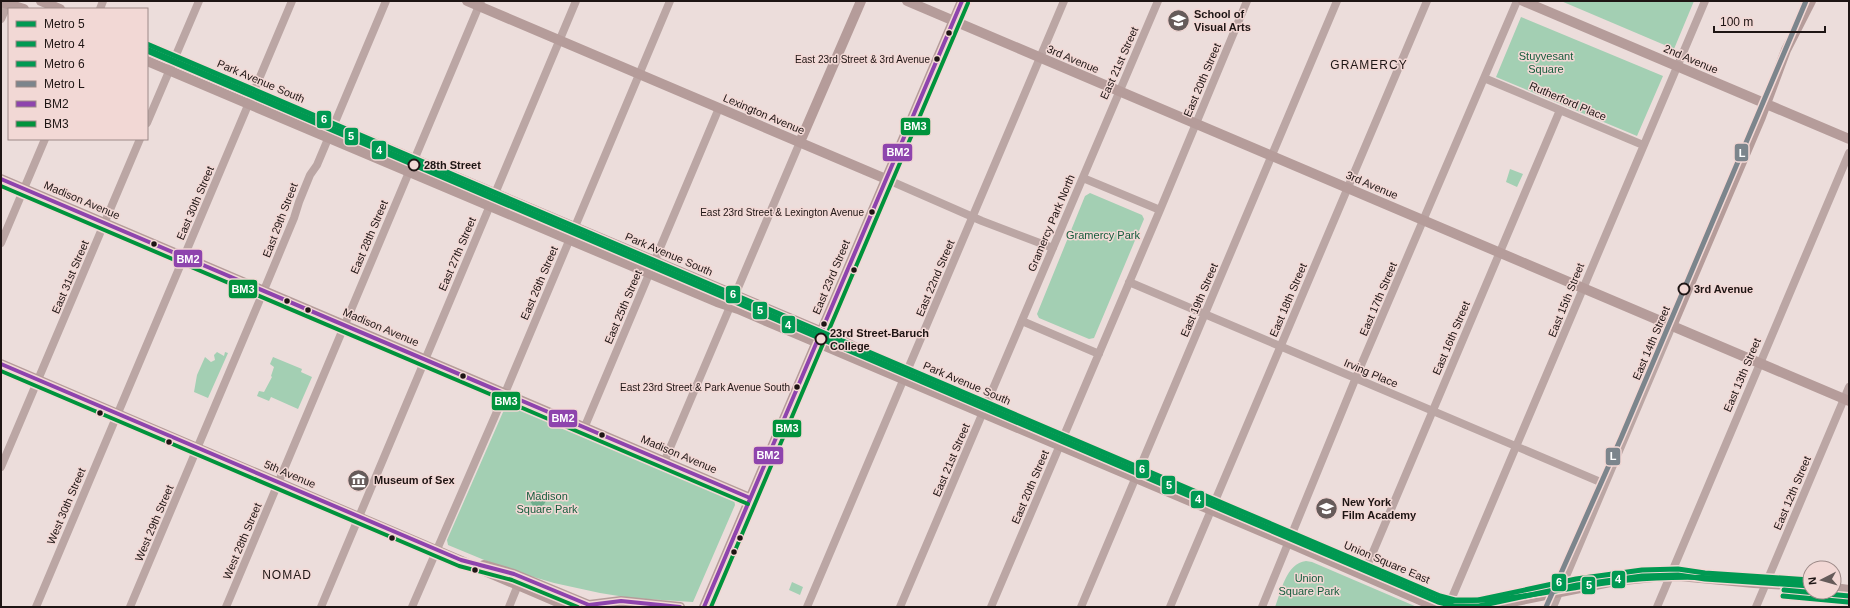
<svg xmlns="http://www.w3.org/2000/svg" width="1850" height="608" viewBox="0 0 1850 608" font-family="Arial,sans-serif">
<rect width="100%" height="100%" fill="#ecdddb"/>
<path fill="#a3cfb3" d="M1561 1H1694L1674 49Z
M1521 17 1663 76 1637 136 1496 77Z
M1510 169 1523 174 1517 187 1506 182Z
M1090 193 1142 215 1144 219 1094 338 1089 339 1039 318 1037 314 1085 196Z
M217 352 224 356 225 352 228 353 208 398 194 392 197 375 205 357 211 362 215 360 214 355Z
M273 357 302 369 301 372 312 377 298 409 271 397 269 401 257 396 259 391 264 392 272 377 271 376 274 367 270 364Z
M507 403 734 499 735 505 693 602 631 598 600 593 554 583 506 569 448 545 447 540Z
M1306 561 1312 562 1417 607H1275C1281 592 1286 563 1306 561Z
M792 582 803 587 800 595 789 590Z"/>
<path fill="#6fae8d" d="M530 499a8 8 0 1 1 16 0a8 8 0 1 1-16 0Z"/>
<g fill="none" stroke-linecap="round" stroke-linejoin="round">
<path stroke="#bba6a4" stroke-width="8" d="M100 9 103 1
M1 19 8 4
M1484 78 1643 145
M147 123 199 1
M1083 178 1160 210
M886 179 982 221 1053 248
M1 243 45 139
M1129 282 1605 484
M1022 321 1099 354
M585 426 719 108
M664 462 800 142
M1 467 140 139
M1365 571 1560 110
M36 607 292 1
M130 607 264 290 294 218 299 202 310 175 317 165 386 1
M226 607 481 1
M321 607 576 1
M412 607 505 393 670 1
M509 607 520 580
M807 607 1064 1
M900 607 1158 1
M991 607 1160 210 1247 1
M1081 607 1337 1
M1170 607 1427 1
M1262 607 1359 370 1517 1
M1448 607 1705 1
M1553 607 1672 326
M1657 607 1849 153
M1756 607 1849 387"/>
<path stroke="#b59c9a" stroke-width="10" d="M41 1 60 9
M467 1 886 179
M907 1 1849 401
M1523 1 1849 139
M1 2 24 9
M147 46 839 339 866 353 1439 598 1474 607
M147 61 717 302 738 309 799 335 1289 543 1436 607
M800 142 861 1
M1 179 750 498
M1672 326 1761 117 1786 50 1811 1
M1 364 569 607
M484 565 514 574 589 605 621 601 680 607
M1834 588 1849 590
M704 607 962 1
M1487 607 1615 581 1653 577 1679 576 1754 583 1810 586"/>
<defs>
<path id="bus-1" d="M1 179 750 498
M1 364 461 560 514 574 589 605 621 601 680 607
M704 607 962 1"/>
<path id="bus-2" d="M1 186 748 504
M1 371 459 566 512 580 578 607
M711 607 968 3"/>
</defs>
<use href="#bus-1" stroke="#f2d8d5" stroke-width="7"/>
<use href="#bus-2" stroke="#f2d8d5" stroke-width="7"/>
<use href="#bus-1" stroke="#8e44ad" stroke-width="4"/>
<use href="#bus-2" stroke="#00933c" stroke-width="4"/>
<defs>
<path id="metro-1" d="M147 49 1438 600C1505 605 1563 587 1628 580 1688 574 1750 579 1810 584"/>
<path id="metro-2" d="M147 51 1438 602 1454 606H1479L1577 585 1642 576 1678 575 1705 579 1810 586
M1783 596 1848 602"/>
<path id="metro-3" d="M147 44 1440 596 1455 600H1478L1576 579 1642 570 1678 569 1705 573 1810 580
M1784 590 1849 596"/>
<path id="metro-4" d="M1546 607 1621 438 1806 1"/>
</defs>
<use href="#metro-1" stroke="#f2d8d5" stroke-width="8"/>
<use href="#metro-2" stroke="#f2d8d5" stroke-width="8"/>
<use href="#metro-3" stroke="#f2d8d5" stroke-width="8"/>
<use href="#metro-4" stroke="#f2d8d5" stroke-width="8"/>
<use href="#metro-1" stroke="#009952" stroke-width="5"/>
<use href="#metro-2" stroke="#009952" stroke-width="5"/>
<use href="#metro-3" stroke="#009952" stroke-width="5"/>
<use href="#metro-4" stroke="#7c858c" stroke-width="5"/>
</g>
<defs>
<symbol id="university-disc" viewBox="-11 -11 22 22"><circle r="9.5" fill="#665b5a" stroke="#f2d8d5"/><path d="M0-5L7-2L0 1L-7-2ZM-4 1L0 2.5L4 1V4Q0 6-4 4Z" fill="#fff"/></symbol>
<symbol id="museum-disc" viewBox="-11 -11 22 22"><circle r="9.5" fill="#665b5a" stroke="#f2d8d5"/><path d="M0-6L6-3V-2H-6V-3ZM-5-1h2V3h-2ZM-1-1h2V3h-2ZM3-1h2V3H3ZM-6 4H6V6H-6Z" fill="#fff"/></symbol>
</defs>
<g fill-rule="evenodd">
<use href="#university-disc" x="1166" y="8" width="25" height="25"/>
<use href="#museum-disc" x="346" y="468" width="25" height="25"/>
<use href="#university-disc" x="1314" y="496" width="25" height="25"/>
</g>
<g fill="#1e1514" stroke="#f2d8d5" stroke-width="1.5">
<circle cx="949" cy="33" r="3.5"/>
<circle cx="937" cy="59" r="3.5"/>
<circle cx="872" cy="212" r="3.5"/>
<circle cx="154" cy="244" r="3.5"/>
<circle cx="854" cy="270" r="3.5"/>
<circle cx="287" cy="301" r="3.5"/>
<circle cx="308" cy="310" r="3.5"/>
<circle cx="824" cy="324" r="3.5"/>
<circle cx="463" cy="376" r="3.5"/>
<circle cx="797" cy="387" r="3.5"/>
<circle cx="100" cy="413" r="3.5"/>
<circle cx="602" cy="435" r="3.5"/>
<circle cx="169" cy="442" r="3.5"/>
<circle cx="392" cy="538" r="3.5"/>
<circle cx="740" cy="538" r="3.5"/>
<circle cx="734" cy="552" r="3.5"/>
<circle cx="475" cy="570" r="3.5"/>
</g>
<g fill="#f2d8d5" stroke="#1e1514" stroke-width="2">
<circle cx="414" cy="165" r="5.5"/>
<circle cx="1684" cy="289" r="5.5"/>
<circle cx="821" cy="339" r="5.5"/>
</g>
<g text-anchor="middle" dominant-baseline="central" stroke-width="3" stroke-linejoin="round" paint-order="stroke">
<g font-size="10" fill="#1e1514" stroke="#f2d8d5" text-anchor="end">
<text x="930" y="59">East 23rd Street &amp; 3rd Avenue</text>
<text x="864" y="212">East 23rd Street &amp; Lexington Avenue</text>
<text x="790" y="387">East 23rd Street &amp; Park Avenue South</text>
</g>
<g font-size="11" font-weight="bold" fill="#1e1514" stroke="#f2d8d5" text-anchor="start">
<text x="1194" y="14">School of<tspan x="1194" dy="13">Visual Arts</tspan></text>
<text x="374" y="480">Museum of Sex</text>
<text x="1342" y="502">New York<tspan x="1342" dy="13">Film Academy</tspan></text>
</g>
<g font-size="11" fill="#145c3c" stroke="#f2d8d5">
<text x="1546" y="56">Stuyvesant<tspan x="1546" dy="13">Square</tspan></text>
<text x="1103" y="235">Gramercy Park</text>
<text x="547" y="496">Madison<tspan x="547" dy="13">Square Park</tspan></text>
<text x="1309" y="578">Union<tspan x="1309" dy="13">Square Park</tspan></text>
</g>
<g font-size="11" fill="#1e1514" stroke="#f2d8d5">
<text transform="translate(1073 59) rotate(23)">3rd Avenue</text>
<text transform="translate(1691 59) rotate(23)">2nd Avenue</text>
<text transform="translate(1119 63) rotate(-66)">East 21st Street</text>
<text transform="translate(1202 80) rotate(-67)">East 20th Street</text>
<text transform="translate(261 81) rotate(23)">Park Avenue South</text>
<text transform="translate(1568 101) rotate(23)">Rutherford Place</text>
<text transform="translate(764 114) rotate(23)">Lexington Avenue</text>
<text transform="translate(1372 185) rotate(23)">3rd Avenue</text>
<text transform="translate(82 200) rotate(23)">Madison Avenue</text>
<text transform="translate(195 203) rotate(-67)">East 30th Street</text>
<text transform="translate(280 220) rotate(-69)">East 29th Street</text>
<text transform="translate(1051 223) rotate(-67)">Gramercy Park North</text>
<text transform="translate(369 237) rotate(-67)">East 28th Street</text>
<text transform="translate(457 254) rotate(-67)">East 27th Street</text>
<text transform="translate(669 254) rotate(23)">Park Avenue South</text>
<text transform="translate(70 277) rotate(-67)">East 31st Street</text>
<text transform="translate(831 277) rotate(-67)">East 23rd Street</text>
<text transform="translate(935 278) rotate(-67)">East 22nd Street</text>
<text transform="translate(539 283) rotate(-67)">East 26th Street</text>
<text transform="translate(1378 299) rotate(-67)">East 17th Street</text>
<text transform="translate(1199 300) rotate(-67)">East 19th Street</text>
<text transform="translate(1288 300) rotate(-67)">East 18th Street</text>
<text transform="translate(1566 300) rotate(-68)">East 15th Street</text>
<text transform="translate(623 307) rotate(-67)">East 25th Street</text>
<text transform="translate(381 327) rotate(23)">Madison Avenue</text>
<text transform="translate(1451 338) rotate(-67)">East 16th Street</text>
<text transform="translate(1651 343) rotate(-67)">East 14th Street</text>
<text transform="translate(1371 373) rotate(23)">Irving Place</text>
<text transform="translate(1742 375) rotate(-67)">East 13th Street</text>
<text transform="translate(967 383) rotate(23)">Park Avenue South</text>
<text transform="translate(679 454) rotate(23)">Madison Avenue</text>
<text transform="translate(951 460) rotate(-67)">East 21st Street</text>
<text transform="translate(290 474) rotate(23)">5th Avenue</text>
<text transform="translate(1030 487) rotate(-67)">East 20th Street</text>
<text transform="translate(1792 493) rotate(-67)">East 12th Street</text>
<text transform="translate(66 506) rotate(-67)">West 30th Street</text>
<text transform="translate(154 523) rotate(-67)">West 29th Street</text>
<text transform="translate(242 541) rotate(-67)">West 28th Street</text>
<text transform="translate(1387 562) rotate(23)">Union Square East</text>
</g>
<g font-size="11" font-weight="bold" fill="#1e1514" stroke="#f2d8d5" text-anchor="start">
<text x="424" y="165">28th Street</text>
<text x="1694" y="289">3rd Avenue</text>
<text x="830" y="333">23rd Street-Baruch<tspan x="830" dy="13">College</tspan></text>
</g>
<g font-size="12" letter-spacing="1" fill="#1e1514" stroke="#f2d8d5">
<text x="1369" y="65">GRAMERCY</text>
<text x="287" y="575">NOMAD</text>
</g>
</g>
<g stroke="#f2d8d5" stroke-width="1.5">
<rect x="316" y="110" width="16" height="19" rx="4" fill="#009952"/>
<rect x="900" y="117" width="31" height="19" rx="4" fill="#00933c"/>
<rect x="344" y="127" width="15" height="19" rx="4" fill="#009952"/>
<rect x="371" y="140" width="16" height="20" rx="4" fill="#009952"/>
<rect x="882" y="143" width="31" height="19" rx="4" fill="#8e44ad"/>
<rect x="1734" y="143" width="15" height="19" rx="4" fill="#7c858c"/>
<rect x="173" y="249" width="30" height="19" rx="4" fill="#8e44ad"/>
<rect x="228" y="279" width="30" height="20" rx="4" fill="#00933c"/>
<rect x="725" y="285" width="16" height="19" rx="4" fill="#009952"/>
<rect x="752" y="301" width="16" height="19" rx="4" fill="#009952"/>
<rect x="781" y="315" width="15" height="19" rx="4" fill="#009952"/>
<rect x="491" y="391" width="30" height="20" rx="4" fill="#00933c"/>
<rect x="548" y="409" width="30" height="19" rx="4" fill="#8e44ad"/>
<rect x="772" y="419" width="30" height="19" rx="4" fill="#00933c"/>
<rect x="753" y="446" width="31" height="19" rx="4" fill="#8e44ad"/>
<rect x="1605" y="447" width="16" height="19" rx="4" fill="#7c858c"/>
<rect x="1135" y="459" width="15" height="20" rx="4" fill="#009952"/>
<rect x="1161" y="475" width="15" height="20" rx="4" fill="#009952"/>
<rect x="1190" y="490" width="15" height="19" rx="4" fill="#009952"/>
<rect x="1611" y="570" width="15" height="19" rx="4" fill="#009952"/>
<rect x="1551" y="573" width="16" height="19" rx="4" fill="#009952"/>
<rect x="1581" y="576" width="15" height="19" rx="4" fill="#009952"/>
</g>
<g font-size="11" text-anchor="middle" font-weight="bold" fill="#fff">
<text x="324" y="123">6</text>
<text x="915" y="130">BM3</text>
<text x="351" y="140">5</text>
<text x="379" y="154">4</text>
<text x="898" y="156">BM2</text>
<text x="1742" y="157">L</text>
<text x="188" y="263">BM2</text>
<text x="243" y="293">BM3</text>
<text x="733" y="298">6</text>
<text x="760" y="314">5</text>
<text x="788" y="329">4</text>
<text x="506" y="405">BM3</text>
<text x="563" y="422">BM2</text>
<text x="787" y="432">BM3</text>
<text x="768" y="459">BM2</text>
<text x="1613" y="460">L</text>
<text x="1142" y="473">6</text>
<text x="1169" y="489">5</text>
<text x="1198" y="503">4</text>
<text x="1618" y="583">4</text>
<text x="1559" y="586">6</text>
<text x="1589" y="589">5</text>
</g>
<rect width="1850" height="608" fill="none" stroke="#1e1514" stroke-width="4"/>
<rect x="8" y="8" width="140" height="132" fill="#f2d8d5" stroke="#9d8a88"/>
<rect x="16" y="21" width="20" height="6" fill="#009952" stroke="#9d8a88"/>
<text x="44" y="28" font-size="12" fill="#1e1514">Metro 5</text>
<rect x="16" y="41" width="20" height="6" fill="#009952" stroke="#9d8a88"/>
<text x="44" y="48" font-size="12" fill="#1e1514">Metro 4</text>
<rect x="16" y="61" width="20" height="6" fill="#009952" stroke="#9d8a88"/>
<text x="44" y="68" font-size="12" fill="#1e1514">Metro 6</text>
<rect x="16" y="81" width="20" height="6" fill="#7c858c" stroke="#9d8a88"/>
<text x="44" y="88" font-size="12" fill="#1e1514">Metro L</text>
<rect x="16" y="101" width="20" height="6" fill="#8e44ad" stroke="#9d8a88"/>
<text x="44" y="108" font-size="12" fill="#1e1514">BM2</text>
<rect x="16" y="121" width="20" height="6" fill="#00933c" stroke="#9d8a88"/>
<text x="44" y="128" font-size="12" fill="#1e1514">BM3</text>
<g transform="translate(1822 580) rotate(264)"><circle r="19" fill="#f2d8d5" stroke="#9d8a88"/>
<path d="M0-3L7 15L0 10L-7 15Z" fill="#665b5a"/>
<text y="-6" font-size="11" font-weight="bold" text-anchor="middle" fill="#1e1514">N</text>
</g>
<path d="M1714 26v6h111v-6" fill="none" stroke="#1e1514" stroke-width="2"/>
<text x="1720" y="26" font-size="12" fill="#1e1514" stroke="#f2d8d5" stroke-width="3" paint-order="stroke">100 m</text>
</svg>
